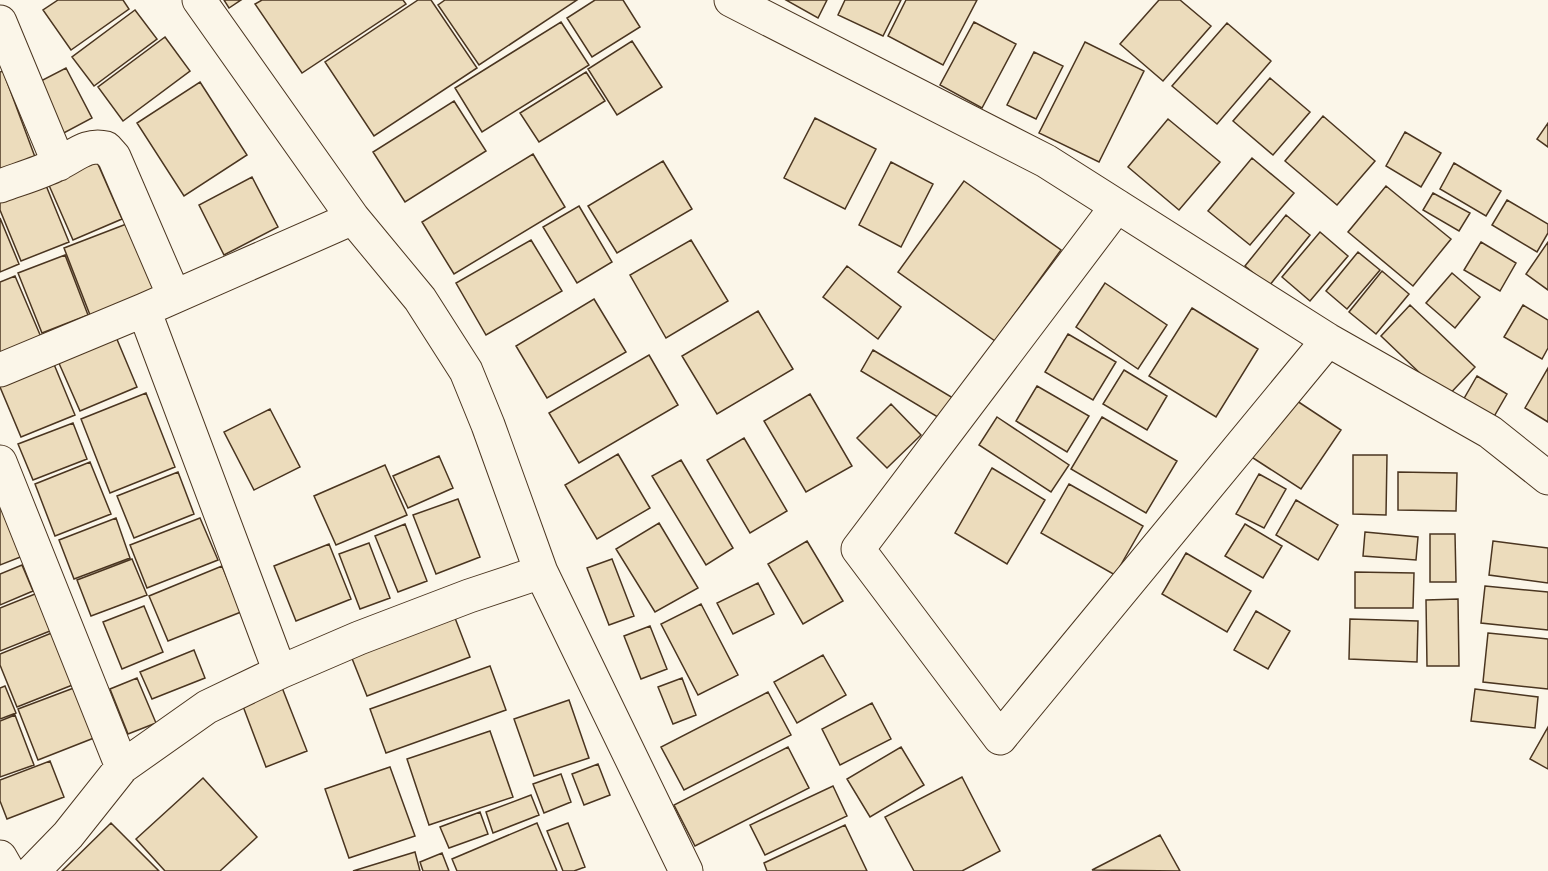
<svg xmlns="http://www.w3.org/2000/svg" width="1548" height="871" viewBox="0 0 1548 871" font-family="Lato,sans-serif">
<rect width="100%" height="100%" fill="#fbf6e9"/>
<path fill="#ecdcbc" stroke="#4a3520" stroke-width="1.5" d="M58 0H123L129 9 71 50 43 10Z
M224 0H241L229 8Z
M262 0H403L406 4 302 73 255 4Z
M418 0H431L477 68 374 136 325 62Z
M445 0H577L479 65 438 5Z
M595 0H623L640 27 592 57 567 18Z
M786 0H827L818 18Z
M845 0H901L883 36 838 15Z
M906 0H977L943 65 888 36Z
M1159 0H1180L1211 26 1163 81 1120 44Z
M135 10 157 39 94 86 72 57Z
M561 22 589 65 482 132 455 88Z
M974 22 1016 44 982 108 940 85Z
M1227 23 1271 61 1217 124 1172 86Z
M165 37 190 71 123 121 98 87Z
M632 41 662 87 617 115 588 69Z
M1085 42 1144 71 1099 162 1039 133Z
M1034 52 1063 66 1036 119 1007 105Z
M66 68 92 118 60 135 33 85Z
M3 71 35 157 0 169V72Z
M586 72 605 101 539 142 520 113Z
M1270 78 1310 112 1273 155 1233 121Z
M200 82 247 155 184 196 137 123Z
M454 101 486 151 405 202 373 152Z
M1323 116 1375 161 1337 205 1285 161Z
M815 118 876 149 845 209 784 178Z
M1168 119 1220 162 1179 210 1128 167Z
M1548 123V147L1537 139Z
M1405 132 1441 153 1421 187 1386 166Z
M533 154 565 207 454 274 422 222Z
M1252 158 1294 193 1250 245 1208 211Z
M663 161 692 209 617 253 588 206Z
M97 162 122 219 73 240 48 183Z
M891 162 933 184 901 247 859 225Z
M1454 163 1501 191 1486 216 1440 189Z
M252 177 278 227 224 255 199 205Z
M964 181 1061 250 995 341 898 272Z
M45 183 69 242 21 261 0 210V201Z
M1386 186 1451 239 1413 286 1348 232Z
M1433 193 1470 213 1459 231 1423 210Z
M1507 200 1548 224V233L1537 252 1492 225Z
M579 206 612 262 577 283 543 227Z
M1286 215 1310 235 1269 286 1245 266Z
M0 218 19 264 0 272Z
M129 223 155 290 90 315 64 248Z
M1320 232 1348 256 1310 301 1282 277Z
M531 240 562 291 486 335 456 283Z
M691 240 728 301 666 338 630 275Z
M1481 242 1516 263 1500 291 1464 270Z
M1548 242V290L1526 274Z
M1358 252 1380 270 1347 309 1326 291Z
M65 255 88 315 42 333 18 273Z
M847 266 901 307 878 339 823 297Z
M1382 271 1409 294 1376 334 1349 312Z
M1452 273 1480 297 1455 328 1426 303Z
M15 276 41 337 0 354V282Z
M1105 283 1167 325 1138 369 1076 327Z
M594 299 626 352 547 398 516 346Z
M1410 305 1475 367 1446 398 1381 336Z
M1523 305 1548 320V348L1542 359 1504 337Z
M1192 308 1258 349 1216 417 1149 376Z
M758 311 793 369 717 414 682 356Z
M1068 334 1116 362 1093 400 1045 372Z
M116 337 137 387 80 411 58 361Z
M873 350 953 398 941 419 861 371Z
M649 355 678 405 579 463 549 413Z
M51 357 75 415 21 437 0 387V378Z
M1548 368V422L1525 408Z
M1124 370 1167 396 1147 430 1103 404Z
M1477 376 1507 394 1492 420 1462 402Z
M1037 386 1089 416 1067 452 1016 421Z
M146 393 175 467 110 493 81 419Z
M810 394 852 466 806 492 764 421Z
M1291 397 1341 430 1301 489 1250 456Z
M891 404 921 435 887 468 857 438Z
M270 409 300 467 254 490 224 432Z
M997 417 1069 465 1051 492 979 445Z
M1102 417 1177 461 1146 513 1071 469Z
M73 423 87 459 33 480 18 444Z
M744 438 787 511 750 533 707 460Z
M618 454 650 508 597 539 565 485Z
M1353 455H1387L1386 515 1353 514Z
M439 456 453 488 408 508 393 476Z
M681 460 733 548 706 565 652 476Z
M90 462 111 514 55 536 35 484Z
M385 465 407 515 336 545 314 496Z
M992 468 1045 500 1007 564 955 533Z
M178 472 194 514 134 538 117 496Z
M1398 472 1457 473 1456 511 1398 510Z
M1259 474 1286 489 1264 528 1236 514Z
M1069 484 1143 526 1115 575 1041 533Z
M0 496 28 554 0 565Z
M458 499 480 557 436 574 413 515Z
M1296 500 1338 525 1318 560 1276 535Z
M116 518 130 558 74 579 59 540Z
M200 518 218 560 147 588 130 545Z
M659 523 698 588 655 612 616 549Z
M405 524 427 581 398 592 375 536Z
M1245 524 1282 546 1263 578 1225 556Z
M1365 532 1418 537 1416 560 1363 556Z
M1430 534H1455L1456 582H1430Z
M807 541 843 601 803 624 768 564Z
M1493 541 1548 548V583L1489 575Z
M369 543 390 598 360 609 339 554Z
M329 544 351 599 296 621 274 566Z
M1186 553 1251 591 1227 632 1162 594Z
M132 559 147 595 91 616 77 580Z
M612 559 634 616 609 625 587 568Z
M22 565 33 591 0 605V574Z
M222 566 241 612 168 641 149 596Z
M1355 572 1414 573 1413 608H1355Z
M758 583 774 614 733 634 717 603Z
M1485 586 1548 592V630L1481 623Z
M40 592 55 629 0 651V608Z
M1458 599 1459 666H1427L1426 600Z
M701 604 738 675 698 695 661 624Z
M144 606 163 652 122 669 103 622Z
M1256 611 1290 631 1268 669 1234 650Z
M455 618 470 657 367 696 351 656Z
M1350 619 1418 621 1417 662 1349 659Z
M650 626 667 669 641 679 624 636Z
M54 632 75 684 17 707 0 665V654Z
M1488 633 1548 639V689L1483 682Z
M194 650 205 678 152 699 140 672Z
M823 655 846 695 797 723 774 682Z
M490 666 506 710 386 753 370 709Z
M137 678 156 723 128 734 110 689Z
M682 678 696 715 673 724 658 687Z
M281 685 307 751 266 767 241 701Z
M5 686 16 713 0 719V688Z
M79 686 99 736 38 760 18 709Z
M1475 689 1538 697 1535 728 1471 721Z
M768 692 791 735 684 790 661 747Z
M569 700 589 758 534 776 514 719Z
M872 703 891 739 840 765 822 729Z
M15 715 34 765 0 777V721Z
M1548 727V769L1530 759Z
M490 731 513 797 429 825 407 759Z
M788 747 809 788 695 846 674 805Z
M901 747 924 785 870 817 847 779Z
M50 761 64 797 7 819 0 801V780Z
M598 764 610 795 584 805 572 774Z
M390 767 415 836 349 858 325 789Z
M561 774 571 802 544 813 533 784Z
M962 777 1000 851 962 871H914L885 817Z
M203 778 257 837 220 871H165L136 839Z
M833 786 847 816 765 855 750 825Z
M531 795 539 815 493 833 486 812Z
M480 812 488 834 449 848 440 827Z
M111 823 159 871H62Z
M537 823 557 871H457L452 859Z
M568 823 585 867 574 871H563L547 831Z
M845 825 867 871H767L764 863Z
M1160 835 1180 871 1092 870Z
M415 852 420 871H353Z
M442 853 449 871H423L420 862Z"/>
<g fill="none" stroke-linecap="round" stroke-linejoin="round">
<defs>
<path id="minor" d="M199 0 353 218 420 299 466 371 488 425 541 572 686 871
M731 0 1046 161 1328 340 1490 432 1548 478
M0 22 59 164
M0 186C19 179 40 173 58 164 75 156 87 143 106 148L114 157 174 296
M1117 206 858 549 1000 738 1328 340
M144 310 280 672
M0 370 144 310 353 218
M0 462 122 767
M0 857 8 871
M33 871 68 835 122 767 207 707 280 672 359 638 469 596 541 572"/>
</defs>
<use href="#minor" stroke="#4a3520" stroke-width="35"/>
<use href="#minor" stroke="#fbf6e9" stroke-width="33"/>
</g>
</svg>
